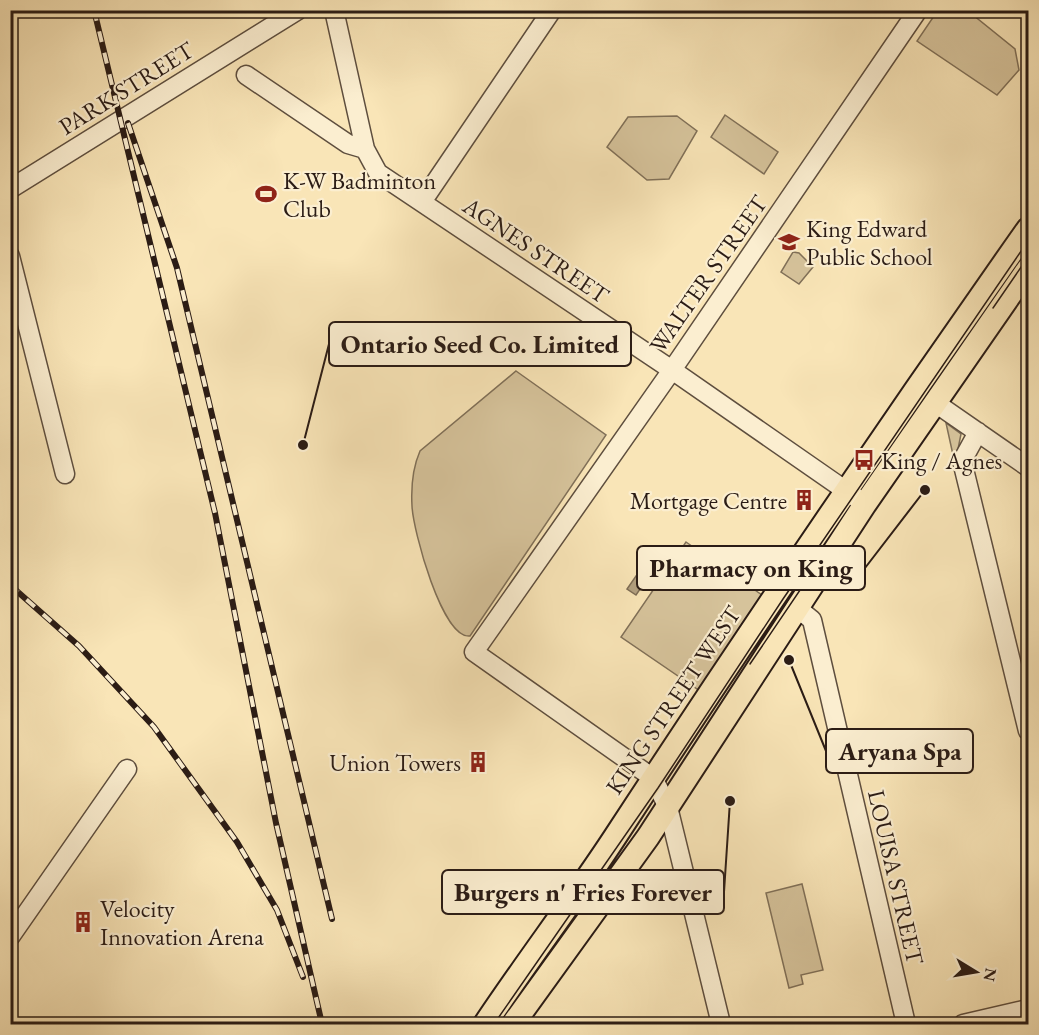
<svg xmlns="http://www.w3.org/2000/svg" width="1039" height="1035" viewBox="0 0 1039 1035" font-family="'EB Garamond',serif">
<rect width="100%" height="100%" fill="#f9e5b7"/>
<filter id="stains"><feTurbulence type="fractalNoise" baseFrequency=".00333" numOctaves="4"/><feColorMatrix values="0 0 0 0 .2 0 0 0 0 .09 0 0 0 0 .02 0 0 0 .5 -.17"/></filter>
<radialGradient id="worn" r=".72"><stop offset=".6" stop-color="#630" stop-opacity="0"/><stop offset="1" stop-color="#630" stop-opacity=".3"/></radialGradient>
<path fill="#d6c39b" stroke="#807058" stroke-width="1.5" d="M938 10 968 11 1015 49 1019 70 997 95 917 41Z
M725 115 778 152 764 174 711 137Z
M677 116 697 131 669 179 647 180 607 147 628 117Z
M793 252 799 253 813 267 799 284 781 272Z
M516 371 606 435 470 636C442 639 413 530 412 506 411 488 413 467 420 451Z
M946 423 961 434 955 464Z
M686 542 765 597 700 691 621 637Z
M802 884 823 970 801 975 803 984 789 988 766 893Z"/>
<path fill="#b3a180" stroke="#7d6c55" stroke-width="1.5" d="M636 576 645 582 636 595 627 589Z"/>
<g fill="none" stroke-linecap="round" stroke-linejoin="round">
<defs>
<path id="minor" d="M334 10 365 149 378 173 672 370 865 504
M246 75 348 144 365 149
M10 189 298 10
M422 202 552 10
M10 256 65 474
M934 402 1028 467
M978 432 962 461 1028 731
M796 607 812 620 906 1024
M10 937 127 769
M721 1024 668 807 653 778 474 652 672 370 918 10
M963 1024 1028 1009"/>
<path id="major" d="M485 1024C527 961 573 901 615 837 749 632 887 429 1028 229
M513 1024 648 837 865 504 1028 269"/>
</defs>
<use href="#minor" stroke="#5e4e3e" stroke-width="21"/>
<use href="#major" stroke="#2b1c15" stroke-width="26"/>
<use href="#minor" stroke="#fbeed0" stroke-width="18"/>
<use href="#major" stroke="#f9e5b7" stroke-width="22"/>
<path stroke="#2b1c15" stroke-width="1.5" d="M993 308 1028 257
M750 664 817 565
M494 1024 658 788 783 599 1028 241"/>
<defs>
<path id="rail" d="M94 10 215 513 276 823 322 1024
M128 123 177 268 332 919
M10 585 79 646 154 727 237 842 277 910 303 977"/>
</defs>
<use href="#rail" stroke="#2b1c15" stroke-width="6"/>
<use href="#rail" stroke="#fbeed0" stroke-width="4" stroke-dasharray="11" stroke-linecap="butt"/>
</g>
<defs>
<symbol id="stadium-bare" viewBox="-9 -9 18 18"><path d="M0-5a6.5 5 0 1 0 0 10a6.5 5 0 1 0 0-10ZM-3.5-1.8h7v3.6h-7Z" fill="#8f2418" stroke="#fbeed0" stroke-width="2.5" paint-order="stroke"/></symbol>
<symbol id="school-bare" viewBox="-9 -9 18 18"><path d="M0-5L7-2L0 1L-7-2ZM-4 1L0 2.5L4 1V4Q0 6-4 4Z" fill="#8f2418" stroke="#fbeed0" stroke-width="2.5" paint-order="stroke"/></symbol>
<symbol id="bus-bare" viewBox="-9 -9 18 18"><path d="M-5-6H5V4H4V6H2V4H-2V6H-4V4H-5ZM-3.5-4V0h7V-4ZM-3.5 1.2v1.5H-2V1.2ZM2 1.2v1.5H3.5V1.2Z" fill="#8f2418" stroke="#fbeed0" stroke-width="2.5" paint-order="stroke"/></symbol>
<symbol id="building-bare" viewBox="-9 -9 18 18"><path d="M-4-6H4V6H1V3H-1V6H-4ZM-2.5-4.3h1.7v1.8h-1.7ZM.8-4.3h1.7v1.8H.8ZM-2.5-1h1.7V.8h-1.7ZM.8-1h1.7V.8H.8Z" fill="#8f2418" stroke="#fbeed0" stroke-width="2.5" paint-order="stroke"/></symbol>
</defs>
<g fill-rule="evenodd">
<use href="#stadium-bare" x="251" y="179" width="30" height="30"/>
<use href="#school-bare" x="774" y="227" width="30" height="30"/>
<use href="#bus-bare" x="849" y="445" width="30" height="30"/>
<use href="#building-bare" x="789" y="485" width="30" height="30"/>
<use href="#building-bare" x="463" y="747" width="30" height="30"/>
<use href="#building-bare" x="68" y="907" width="30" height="30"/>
</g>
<g text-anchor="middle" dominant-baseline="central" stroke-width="4.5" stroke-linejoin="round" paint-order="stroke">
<g font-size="24" fill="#2b1c15" stroke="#fbeed0">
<text transform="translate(126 88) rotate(-32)">PARK STREET</text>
<text transform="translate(536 250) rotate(34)">AGNES STREET</text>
<text transform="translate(708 274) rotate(-55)">WALTER STREET</text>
<text transform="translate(673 700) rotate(-56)">KING STREET WEST</text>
<text transform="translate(896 877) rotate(77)">LOUISA STREET</text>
</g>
<g font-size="24" fill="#2b1c15" stroke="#fbeed0" text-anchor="start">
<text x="283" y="180">K-W Badminton<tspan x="283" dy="28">Club</tspan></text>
<text x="806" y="228">King Edward<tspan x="806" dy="28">Public School</tspan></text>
<text x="881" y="460">King / Agnes</text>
<text x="787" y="500" text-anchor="end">Mortgage Centre</text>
<text x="461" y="762" text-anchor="end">Union Towers</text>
<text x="100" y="908">Velocity<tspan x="100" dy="28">Innovation Arena</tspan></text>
</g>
</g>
<path fill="none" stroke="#2b1c15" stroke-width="2" d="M303 445L329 344M925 490L865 568M789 660L826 751M730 801L724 892"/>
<g fill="#2b1c15" stroke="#fbeed0" stroke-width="2">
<circle cx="303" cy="445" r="6"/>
<circle cx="925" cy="490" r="6"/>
<circle cx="789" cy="660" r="6"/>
<circle cx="730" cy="801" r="6"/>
</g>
<g fill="#fbeed0" stroke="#2b1c15" stroke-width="2">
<rect x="329" y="322" width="302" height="44" rx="6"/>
<rect x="637" y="546" width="228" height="44" rx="6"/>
<rect x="826" y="729" width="147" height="44" rx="6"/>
<rect x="442" y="870" width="282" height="44" rx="6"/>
</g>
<g font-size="26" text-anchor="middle" font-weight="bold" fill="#2b1c15">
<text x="480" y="353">Ontario Seed Co. Limited</text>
<text x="751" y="577">Pharmacy on King</text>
<text x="900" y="760">Aryana Spa</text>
<text x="583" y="901">Burgers n' Fries Forever</text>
</g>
<rect width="1039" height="1035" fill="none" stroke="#f9e5b7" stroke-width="36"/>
<rect x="12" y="12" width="1015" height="1011" fill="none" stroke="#2b1c15" stroke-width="3"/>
<rect x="18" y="18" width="1003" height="999" fill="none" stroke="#2b1c15" stroke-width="1.5"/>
<g transform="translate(976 972) rotate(101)" stroke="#fbeed0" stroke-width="4.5" paint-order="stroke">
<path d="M0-4.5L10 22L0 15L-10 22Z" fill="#2b1c15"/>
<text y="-9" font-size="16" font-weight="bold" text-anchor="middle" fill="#2b1c15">N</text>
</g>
<rect width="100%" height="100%" filter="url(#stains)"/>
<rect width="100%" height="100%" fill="url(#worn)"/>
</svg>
